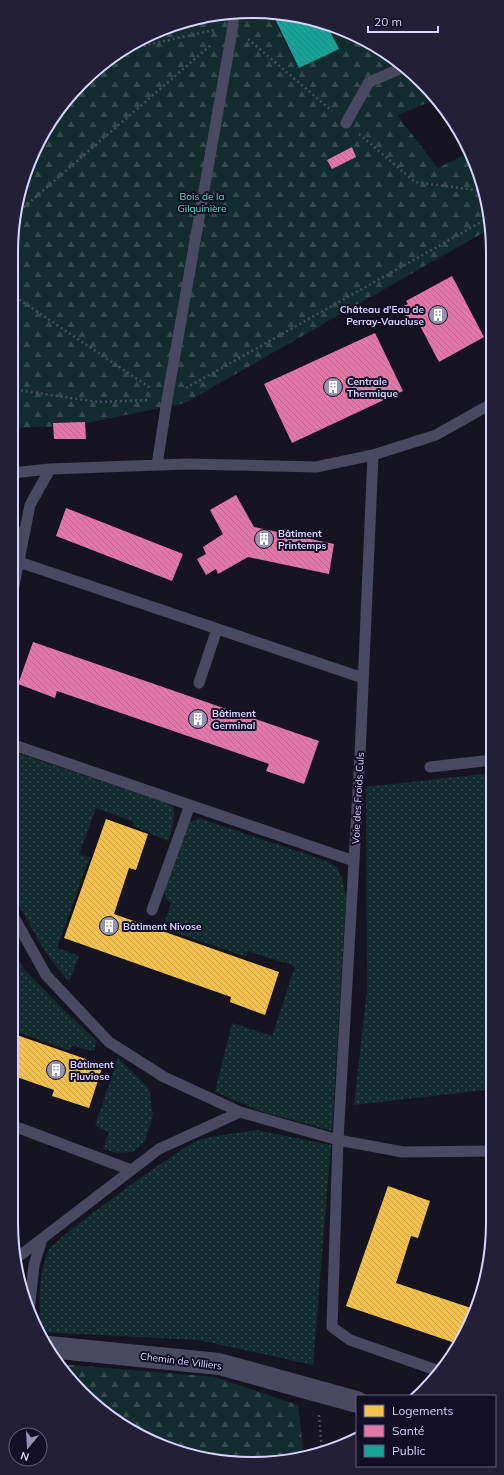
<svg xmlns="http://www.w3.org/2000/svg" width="504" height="1475" viewBox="0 0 504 1475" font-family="Mulish,sans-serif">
<defs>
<pattern id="grass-dots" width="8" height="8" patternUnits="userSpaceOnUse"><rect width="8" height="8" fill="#132c2d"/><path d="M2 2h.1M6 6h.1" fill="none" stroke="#354a4c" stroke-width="1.8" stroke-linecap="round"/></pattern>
<pattern id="forest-firs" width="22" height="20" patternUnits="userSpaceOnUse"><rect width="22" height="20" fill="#132c2d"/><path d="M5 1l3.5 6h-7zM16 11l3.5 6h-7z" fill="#354a4c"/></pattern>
<pattern id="homes-back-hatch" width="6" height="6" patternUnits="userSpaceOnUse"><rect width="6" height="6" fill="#f2c14e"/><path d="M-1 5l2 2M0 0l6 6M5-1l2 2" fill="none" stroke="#c6a14e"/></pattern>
<pattern id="health-back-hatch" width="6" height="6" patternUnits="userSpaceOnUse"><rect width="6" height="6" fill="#e377a8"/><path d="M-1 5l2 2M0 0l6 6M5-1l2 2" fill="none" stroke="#ba6991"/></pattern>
<pattern id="public-back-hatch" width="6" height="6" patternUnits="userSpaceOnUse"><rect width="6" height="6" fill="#17a398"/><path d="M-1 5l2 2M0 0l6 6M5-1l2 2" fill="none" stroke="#248581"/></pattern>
</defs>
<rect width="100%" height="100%" fill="#161421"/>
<path fill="url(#grass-dots)" d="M11 751 173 805C175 819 173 828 168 841L133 826 134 822 96 808 79 855 90 857 57 948 79 956 69 982 51 960 37 938 11 891Z
M492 773 493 1089 354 1105 367 990 366 787Z
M199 818 321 859 337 867 343 881 346 898 332 1131 260 1111 215 1092 232 1023 272 1036 295 966 248 951 246 957 162 928 171 904 166 898 164 887 184 829 190 822Z
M11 943 23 968 68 1014 97 1041 94 1051 72 1046 70 1051 11 1030Z
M118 1057 149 1089 153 1115 145 1141 133 1152 117 1153 103 1149 109 1132 95 1126Z
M256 1130 331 1145 313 1365 199 1340 40 1332C39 1305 38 1276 48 1251 53 1240 183 1145 199 1140 215 1135 239 1133 256 1130Z"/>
<path fill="url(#forest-firs)" d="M220 13 272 16 294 60 329 40 322 22 373 43 433 93 437 99 397 115 438 168 468 153 471 156 491 220V225L488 230 185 403 71 426 11 428V252L19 190 61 105 131 43Z
M60 1364 215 1377 298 1405 304 1457 221 1462 145 1439 71 1382Z"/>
<path fill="url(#homes-back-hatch)" d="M106 819 148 834 136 870 129 868 114 914 279 972 265 1015 230 1002 231 997 64 938Z
M11 1033 103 1065 89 1108 52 1096 54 1090 11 1075Z
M388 1186 430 1201 418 1238 411 1236 396 1283 474 1309 458 1344 346 1306Z"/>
<path fill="url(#health-back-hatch)" d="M352 147 356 157 332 169 327 160Z
M452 276 484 337 439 362 418 322 410 325 401 307 408 304 406 301Z
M375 333 403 391 292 443 264 384Z
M85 422 86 439H54L53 423Z
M236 495 254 527 334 544 329 574 248 557 218 574 216 569 206 575 197 559 206 554 203 547 223 534 210 510Z
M66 508 183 554 172 581 56 536Z
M33 642 319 741 304 784 266 771 269 764 57 691 55 698 18 684Z"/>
<path fill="url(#public-back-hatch)" d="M274 17 314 19 326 24 339 49 299 68Z"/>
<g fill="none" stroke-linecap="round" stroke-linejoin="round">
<path stroke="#44505f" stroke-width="2.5" stroke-dasharray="2 3" stroke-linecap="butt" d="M248 39 332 111
M124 50 214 30
M359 134 415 182 482 191
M16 214 212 44
M11 294 152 389
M186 388 490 217
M11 389 98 402 150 400
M319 1415 322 1452"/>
<path stroke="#4a4962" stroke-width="11" d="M346 123 369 82 402 68
M373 455 360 756 338 1140 332 1327 350 1340 439 1371
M157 465 167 400 233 26V14
M11 473 50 469 187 464 316 467 373 455 436 435 491 404
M11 532 24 533
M19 562 363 678
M11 601 30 505 50 469
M199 683 217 629
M11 744 354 861
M430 767 492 760
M152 910 190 805
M11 912 46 975 109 1042 164 1077 240 1112 338 1140 403 1152 493 1151
M11 1125 131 1170
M18 1257 159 1149 240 1112
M29 1312 34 1265 42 1239"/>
<path stroke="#4a4962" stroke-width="22" d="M49 1347 219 1364 357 1402"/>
</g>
<defs>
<symbol id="building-disc" viewBox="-11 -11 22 22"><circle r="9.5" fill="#9591b1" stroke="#130f26"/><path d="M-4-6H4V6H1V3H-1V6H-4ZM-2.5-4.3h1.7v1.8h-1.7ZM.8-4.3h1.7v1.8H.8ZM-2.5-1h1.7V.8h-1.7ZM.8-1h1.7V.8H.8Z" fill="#fff"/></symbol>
</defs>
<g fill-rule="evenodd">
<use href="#building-disc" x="427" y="304" width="22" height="22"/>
<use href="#building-disc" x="322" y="376" width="22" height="22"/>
<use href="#building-disc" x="253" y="528" width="22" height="22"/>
<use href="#building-disc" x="187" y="708" width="22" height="22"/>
<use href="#building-disc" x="98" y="915" width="22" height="22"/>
<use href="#building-disc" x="45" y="1059" width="22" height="22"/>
</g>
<g text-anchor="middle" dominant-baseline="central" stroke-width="4" stroke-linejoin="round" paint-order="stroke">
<g font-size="10" fill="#5fe0c0" stroke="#130f26">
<text x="202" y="196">Bois de la<tspan x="202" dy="12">Gilquinière</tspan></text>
</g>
<g font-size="10" font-weight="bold" fill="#d9d4ff" stroke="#130f26" text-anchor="start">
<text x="424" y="309" text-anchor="end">Château d'Eau de<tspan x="424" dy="12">Perray-Vaucluse</tspan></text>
<text x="347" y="381">Centrale<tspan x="347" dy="12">Thermique</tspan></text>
<text x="278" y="533">Bâtiment<tspan x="278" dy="12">Printemps</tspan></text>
<text x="212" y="713">Bâtiment<tspan x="212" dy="12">Germinal</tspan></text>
<text x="123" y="926">Bâtiment Nivose</text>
<text x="70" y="1064">Bâtiment<tspan x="70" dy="12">Pluviose</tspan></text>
</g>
<g font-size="10" fill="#d9d4ff" stroke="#130f26">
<text transform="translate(358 798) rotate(-87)">Voie des Froids Culs</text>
<text transform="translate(181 1361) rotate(7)">Chemin de Villiers</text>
</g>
</g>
<path d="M0 0H504V1475H0ZM252 18H252A234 234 0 0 1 486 252V1223A234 234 0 0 1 252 1457H252A234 234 0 0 1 18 1223V252A234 234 0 0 1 252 18Z" fill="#231f37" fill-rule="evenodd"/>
<path fill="none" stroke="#d9d4ff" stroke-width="2" d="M252 18H252A234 234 0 0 1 486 252V1223A234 234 0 0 1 252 1457H252A234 234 0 0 1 18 1223V252A234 234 0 0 1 252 18Z"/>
<rect x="356" y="1395" width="140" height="72" fill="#130f26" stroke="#625e7d"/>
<rect x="364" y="1405" width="20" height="12" fill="#f2c14e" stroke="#625e7d"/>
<text x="392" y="1415" font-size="12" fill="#d9d4ff">Logements</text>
<rect x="364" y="1425" width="20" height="12" fill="#e377a8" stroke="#625e7d"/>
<text x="392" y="1435" font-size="12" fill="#d9d4ff">Santé</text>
<rect x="364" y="1445" width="20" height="12" fill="#17a398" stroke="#625e7d"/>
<text x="392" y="1455" font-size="12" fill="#d9d4ff">Public</text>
<g transform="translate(28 1447) rotate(198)"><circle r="19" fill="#130f26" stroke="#625e7d"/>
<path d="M0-3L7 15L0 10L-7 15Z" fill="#9591b1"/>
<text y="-6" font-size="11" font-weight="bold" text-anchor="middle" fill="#d9d4ff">N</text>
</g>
<path d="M368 26v6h70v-6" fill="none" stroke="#d9d4ff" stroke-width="2"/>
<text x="374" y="26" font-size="12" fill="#d9d4ff" stroke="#130f26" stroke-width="3" paint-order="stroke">20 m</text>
</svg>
